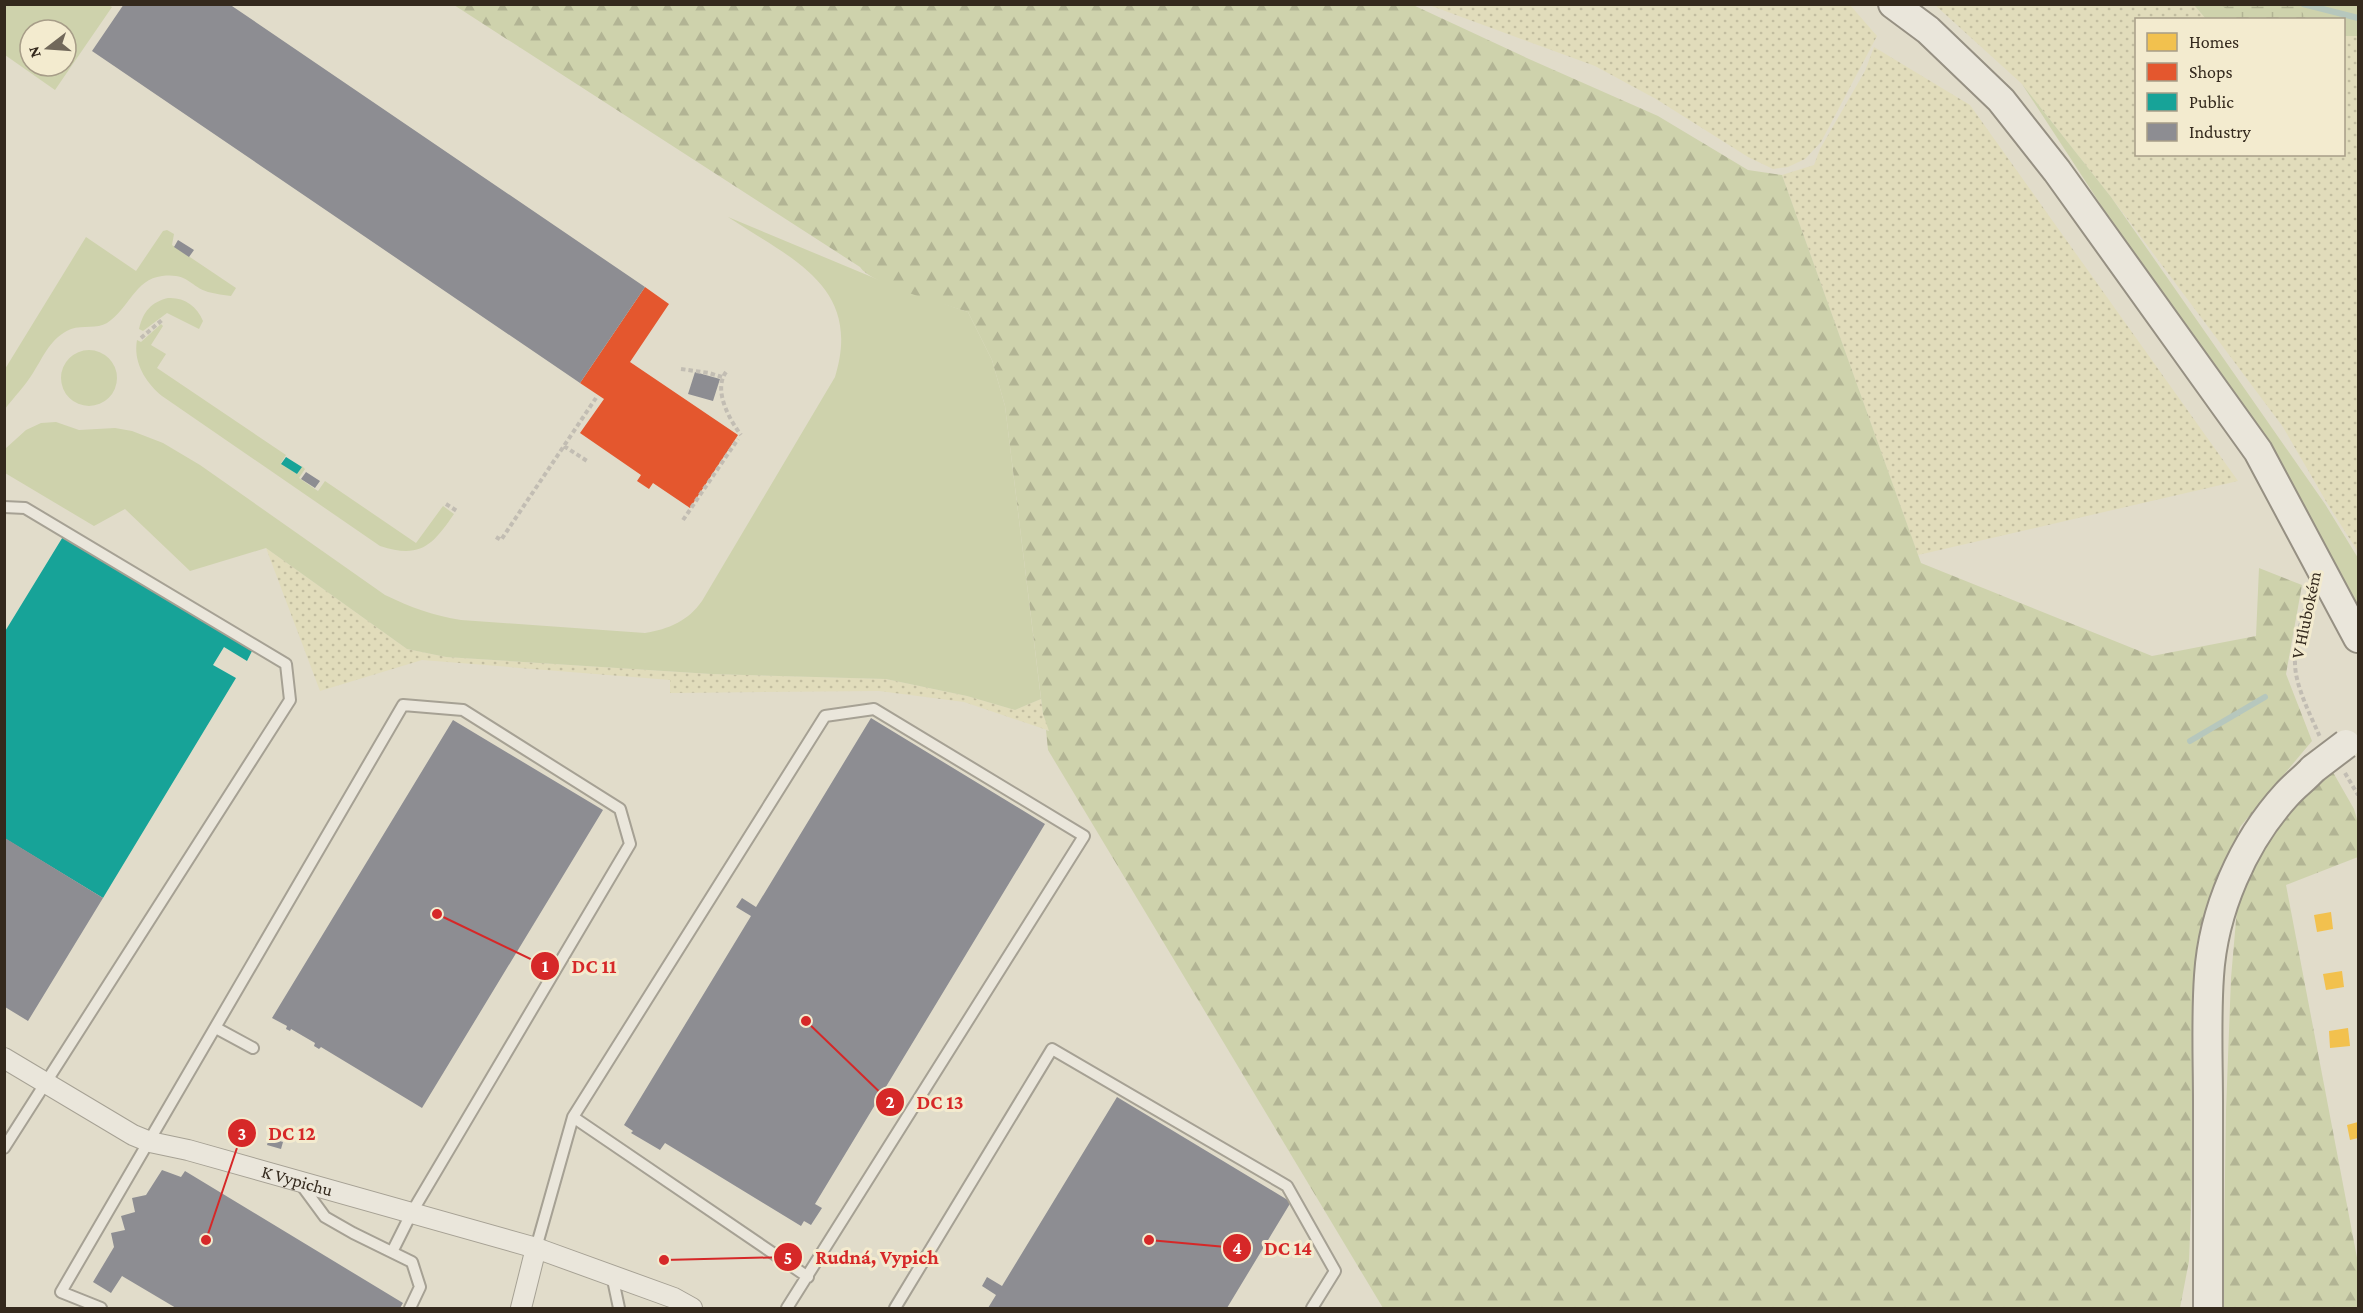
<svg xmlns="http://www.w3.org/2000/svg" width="2363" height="1313" viewBox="0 0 2363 1313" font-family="'Crimson Pro',serif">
<defs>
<pattern id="farmland-dots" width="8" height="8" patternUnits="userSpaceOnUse" patternTransform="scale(1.5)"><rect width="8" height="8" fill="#e1dcbb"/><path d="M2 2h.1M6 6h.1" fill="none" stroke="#c2bda0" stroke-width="1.8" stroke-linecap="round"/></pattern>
<pattern id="forest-firs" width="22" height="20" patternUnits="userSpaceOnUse" patternTransform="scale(1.5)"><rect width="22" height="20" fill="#ced2ac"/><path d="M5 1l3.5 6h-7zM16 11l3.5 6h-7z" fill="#b2b494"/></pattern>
<pattern id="wetland-marsh" width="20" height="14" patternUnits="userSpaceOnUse" patternTransform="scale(1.5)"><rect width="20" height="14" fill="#ced2ac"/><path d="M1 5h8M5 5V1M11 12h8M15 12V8" fill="none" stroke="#b2b494"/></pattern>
</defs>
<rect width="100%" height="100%" fill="#e1dcca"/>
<path fill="url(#farmland-dots)" d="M1429 5H1850L1877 36 1821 142 1805 159 1788 167 1773 169 1748 157 1656 99 1595 66Z
M1935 5H2194L2206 19 2136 20V154H2344V36H2358V552L2327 503 2283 427 2111 197 2022 84Z
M1874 47 1970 105 2238 481 1918 555 1782 175 1814 165 1820 149 1865 71Z
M266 548 407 649 446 657 711 674 886 679 967 696 1015 710 1041 699 1043 714 1050 731 964 702 879 691 670 693V680L422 660 320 691Z"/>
<path fill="#ced2ac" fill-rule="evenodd" d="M108 5 112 7 55 90 5 55V5ZM30 30H66V66H30Z
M2194 5H2358V36H2344V20L2206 19Z
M2022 84 2111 197 2325 504 2358 558V616L2211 374Z
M728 217 903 290 968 312 992 360 1005 406 1041 699 1015 710 967 696 886 679 711 674 446 657 407 649 266 548 190 571 125 509 94 526 5 473V449L26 430 41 423 56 422 79 430 115 428 132 431 163 443 200 465 385 595C410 607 434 616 461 620L645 633C669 629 688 621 702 601L835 377C863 286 791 259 728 217Z
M167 230 174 234 172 245 236 288 231 296C224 295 216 294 208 292 189 286 189 273 162 276 135 279 128 310 107 323 97 329 83 325 71 329 50 338 44 356 33 373 25 386 14 397 5 409V369L86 237 136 271 163 231Z
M168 298C184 297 197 306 203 321L199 329 167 313 143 331 139 329C143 312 151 302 168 298Z
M161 324 163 326 151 345 166 354 157 368 286 455 281 463 297 474 302 466 305 469 299 478 318 491 325 481 416 543 443 506 454 514C432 546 420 559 380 546L162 396C145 382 133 362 137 340L141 342Z
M61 378a28 28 0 1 1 56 0a28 28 0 1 1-56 0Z"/>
<path fill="url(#forest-firs)" d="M454 5H1413L1529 59 1658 116 1748 170 1782 175 1921 563 2152 656 2256 636 2259 568 2302 585 2286 674 2312 741 2240 827 2201 947 2189 1261 2180 1308H1383L1048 750 1046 730 1049 731 1043 714 1005 406 992 360 968 312C945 304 872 285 860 267Z
M2330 767 2354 809 2358 823V857L2286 885 2358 1263V1308H2223L2226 1110 2231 978 2238 897 2279 813Z"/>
<path fill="url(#wetland-marsh)" d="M2221 5H2298L2306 19H2236L2233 14Z"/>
<path fill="#f2c14e" d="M2331 912 2333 929 2317 932 2314 915Z
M2342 971 2344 987 2326 990 2323 974Z
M2348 1028 2350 1046 2330 1048 2329 1031Z
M2358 1122V1138L2350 1140 2347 1125Z"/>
<path fill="#e4572e" d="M645 287 669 304 630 362 738 435 690 508 653 483 649 489 637 481 641 475 580 433 604 399 580 383Z"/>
<path fill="#17a398" d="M286 457 302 467 297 474 281 464Z
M64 535 253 649 247 661 224 647 213 665 236 678 103 898 4 838V633Z"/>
<path fill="#8d8d92" d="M124 4H229L645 287 580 383 92 51Z
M178 240 194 250 189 257 174 247Z
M695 372 720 379 713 401 688 394Z
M306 472 320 481 315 488 301 479Z
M871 718 1045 824 815 1204 822 1208 811 1225 804 1221 801 1226 665 1143 660 1150 631 1133 633 1131 624 1125 751 916 736 907 742 898 756 907Z
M453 720 603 810 422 1108 321 1047 319 1049 314 1046 315 1043 291 1029 290 1031 286 1029 287 1026 272 1018Z
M5 838 103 898 28 1021 5 1007Z
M1117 1097 1291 1202 1227 1308H988L996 1295 982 1286 987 1277 1002 1286Z
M269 1138 283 1142 281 1149 267 1145Z
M162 1170 181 1177 185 1171 403 1303 400 1308H176L122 1276 111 1293 93 1282 114 1247 111 1233 125 1230 121 1216 135 1212 132 1198 146 1195Z"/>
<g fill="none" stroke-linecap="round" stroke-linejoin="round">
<path stroke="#b6c7bd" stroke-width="6" d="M2303 4 2358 18
M2190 741 2265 697"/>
<defs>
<path id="lane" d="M4 507 25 508 286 664 290 700 4 1148
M216 1028 253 1048
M573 1117 808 1277
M300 1183 325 1217 353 1233 412 1262 420 1287 410 1308
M536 1248 573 1117 825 716 874 709 1084 836 787 1308
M612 1275 619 1308
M101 1308 61 1292 403 705 463 710 620 809 630 844 412 1212 392 1252
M895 1308 1052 1049 1287 1186 1335 1271 1312 1308"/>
<g id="street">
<path id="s1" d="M4 1058 133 1135 150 1142 188 1150 536 1248 674 1298 692 1308"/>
<path d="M521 1308 536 1248"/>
</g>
<path id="secondary" d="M1893 4 1928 30 2001 100 2057 171 2258 451 2358 638
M2208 1308C2208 1240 2208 1172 2208 1103 2208 1061 2206 1018 2209 976 2213 911 2243 842 2287 794 2295 785 2305 778 2313 769"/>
</defs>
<use href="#lane" stroke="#a6a194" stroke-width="14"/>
<use href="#street" stroke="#a6a194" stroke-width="22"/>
<use href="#secondary" stroke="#969083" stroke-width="32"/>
<path stroke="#c2bdb3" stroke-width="4" stroke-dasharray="4.5 3" stroke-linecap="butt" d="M141 338 162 320
M681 369 709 373 722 377
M726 372C713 390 729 419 741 435
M564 446 587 461
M446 504 457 511
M683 520 738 439
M496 537 501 540 596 398
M2309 595C2303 616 2294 640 2295 663 2295 686 2311 716 2320 737
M2345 773 2358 795"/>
<use href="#lane" stroke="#eae6db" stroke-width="10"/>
<use href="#street" stroke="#eae6db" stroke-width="20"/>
<use href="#secondary" stroke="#eae6db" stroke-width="28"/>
<defs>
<path id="secondary-bridge" d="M2313 769 2346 744"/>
</defs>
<use href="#secondary-bridge" stroke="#969083" stroke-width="32" stroke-linecap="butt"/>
<use href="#secondary-bridge" stroke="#eae6db" stroke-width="28"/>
</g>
<g text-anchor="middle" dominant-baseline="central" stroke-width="6" stroke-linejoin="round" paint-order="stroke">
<g font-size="18" fill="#34291d" stroke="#f3ebcf">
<text transform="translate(2306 615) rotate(-78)">V Hlubokém</text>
<text stroke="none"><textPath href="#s1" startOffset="321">K Vypichu</textPath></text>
</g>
</g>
<path fill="none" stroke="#d62828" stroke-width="2" d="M437 914L545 966M806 1021L890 1102M206 1240L242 1133M1149 1240L1237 1248M664 1260L788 1257"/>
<g fill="#d62828" stroke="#f3ebcf" stroke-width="2">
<circle cx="437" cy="914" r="6"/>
<circle cx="806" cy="1021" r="6"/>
<circle cx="206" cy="1240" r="6"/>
<circle cx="1149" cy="1240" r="6"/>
<circle cx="664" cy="1260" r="6"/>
<circle cx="545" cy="966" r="15"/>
<circle cx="890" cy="1102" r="15"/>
<circle cx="242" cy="1133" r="15"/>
<circle cx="1237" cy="1248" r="15"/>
<circle cx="788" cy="1257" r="15"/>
</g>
<g font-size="18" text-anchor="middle" font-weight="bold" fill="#fff">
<text x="545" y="972">1</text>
<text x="890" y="1108">2</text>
<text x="242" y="1140">3</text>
<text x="1237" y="1254">4</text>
<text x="788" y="1264">5</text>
</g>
<g font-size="20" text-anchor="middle" font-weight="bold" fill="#d62828" stroke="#f3ebcf" stroke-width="6" stroke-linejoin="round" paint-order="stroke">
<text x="594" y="973">DC 11</text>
<text x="940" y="1109">DC 13</text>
<text x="292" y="1140">DC 12</text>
<text x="1288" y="1255">DC 14</text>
<text x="877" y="1264">Rudná, Vypich</text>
</g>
<rect width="2363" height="1313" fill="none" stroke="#34291d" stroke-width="12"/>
<rect x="2135" y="18" width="210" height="138" fill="#f3ebcf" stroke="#a79d88" stroke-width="1.5"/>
<rect x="2147" y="33" width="30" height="18" fill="#f2c14e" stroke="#a79d88" stroke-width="1.5"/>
<text x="2189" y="48" font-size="18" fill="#34291d">Homes</text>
<rect x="2147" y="63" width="30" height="18" fill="#e4572e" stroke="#a79d88" stroke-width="1.5"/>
<text x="2189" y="78" font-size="18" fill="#34291d">Shops</text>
<rect x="2147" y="93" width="30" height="18" fill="#17a398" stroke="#a79d88" stroke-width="1.5"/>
<text x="2189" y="108" font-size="18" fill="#34291d">Public</text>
<rect x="2147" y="123" width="30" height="18" fill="#8d8d92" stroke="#a79d88" stroke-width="1.5"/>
<text x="2189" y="138" font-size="18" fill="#34291d">Industry</text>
<g transform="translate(48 48) rotate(253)"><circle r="28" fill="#f3ebcf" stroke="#a79d88" stroke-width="1.5"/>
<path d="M0-4.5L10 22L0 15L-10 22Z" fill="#71685a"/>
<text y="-9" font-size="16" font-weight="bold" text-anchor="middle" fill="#34291d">N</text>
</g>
</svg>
